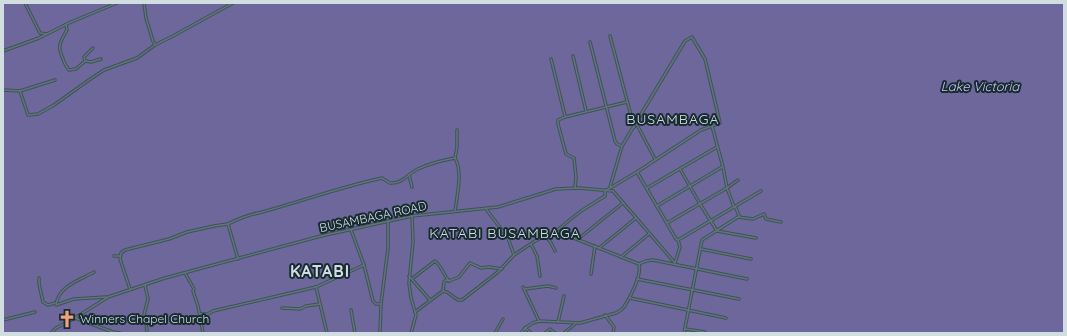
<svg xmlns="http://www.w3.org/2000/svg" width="1067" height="336" font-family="Quicksand,sans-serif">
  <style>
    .water { fill: #6d679c }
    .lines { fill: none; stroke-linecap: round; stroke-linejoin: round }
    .minor-casing { stroke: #405257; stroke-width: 3.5 }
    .minor { stroke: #5f757d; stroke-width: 1.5 }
    .labels { text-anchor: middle; stroke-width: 4; stroke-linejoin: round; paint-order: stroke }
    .street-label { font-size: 12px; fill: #d1dde1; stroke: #172b31 }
    .poi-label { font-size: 12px; fill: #d1dde1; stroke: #172b31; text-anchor: start }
    .water-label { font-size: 13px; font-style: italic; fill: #cac6f6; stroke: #172b31 }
    .quarter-label { font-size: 14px; letter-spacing: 1px; fill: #d1dde1; stroke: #172b31 }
    .district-label { font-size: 16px; font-weight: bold; letter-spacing: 1px; fill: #d1dde1; stroke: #172b31 }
  </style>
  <rect width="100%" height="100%" fill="#21353b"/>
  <rect class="water" x="3" y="3" width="1061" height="330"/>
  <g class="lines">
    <g class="minor-casing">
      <g id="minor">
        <polyline points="25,3 40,33 46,34"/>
        <polyline points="144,3 146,18 153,41 155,45"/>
        <path d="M66 25 67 30C60 42 57 46 63 59 65 64 66 67 69 70L76 69 85 61 91 62 101 59"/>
        <polyline points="610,36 634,127"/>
        <polyline points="590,42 615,141 617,144 622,146"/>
        <polyline points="3,51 39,38 71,22 117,3"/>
        <polyline points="573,56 586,111"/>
        <polyline points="551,59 565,116"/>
        <polyline points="85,61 84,57 93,48"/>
        <polyline points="3,90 20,91 28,115 38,114 54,105 89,80 104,70 137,58 155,45 173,36 233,3"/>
        <polyline points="20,91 55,80"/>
        <polyline points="636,123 655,159"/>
        <polyline points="455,158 457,147 457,130"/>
        <polyline points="680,169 700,204 717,231 756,238"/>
        <polyline points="409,175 412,187"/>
        <polyline points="610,187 622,146 685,41 692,37 705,59 720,123 701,130 637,172"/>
        <polyline points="575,188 576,177 574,158 566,154 558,124 558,120 565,117 627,102"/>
        <polyline points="647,188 717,147"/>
        <polyline points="605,191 637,172 676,239 678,240 761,191"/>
        <polyline points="657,206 722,167"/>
        <polyline points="486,209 508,238 514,255"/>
        <polyline points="738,217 753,219 764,214 766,219 781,222"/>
        <polyline points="667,223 727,188 723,167 712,126"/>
        <polyline points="351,230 364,265 373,301 376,304 381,304 380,333"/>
        <polyline points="546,236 551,243 555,251"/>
        <polyline points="578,239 623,203"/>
        <polyline points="531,244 537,256 540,276"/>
        <polyline points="599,248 636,218"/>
        <polyline points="701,249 751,259"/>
        <polyline points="114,256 120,256"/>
        <polyline points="621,257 649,234"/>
        <path d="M238 259 228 224C238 219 247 215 258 213 300 202 340 187 382 178L390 183C403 184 407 174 418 169 429 164 443 160 455 158 463 172 457 196 455 211"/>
        <polyline points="639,264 646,261 653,260 747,279"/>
        <path d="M94 272C80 280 58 286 56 305L74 299 106 297"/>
        <polyline points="185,273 194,289 193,291 198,306 203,333"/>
        <polyline points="591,274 595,246"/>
        <polyline points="409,276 430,300"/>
        <polyline points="39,278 39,284 43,302 48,305 55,303"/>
        <path d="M413 278 435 261C442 267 443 274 449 281L459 277 470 263 481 268 489 267 502 269"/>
        <polyline points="637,279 739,299"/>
        <polyline points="145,285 148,299 144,315 146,320 147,333"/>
        <polyline points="316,287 327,333"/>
        <polyline points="523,287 539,321"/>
        <polyline points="130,289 120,259 121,253 125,250 169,239 187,232 214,226 228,224"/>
        <polyline points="525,289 548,286 556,288"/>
        <polyline points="443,291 444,282 446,280 449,281"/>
        <polyline points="630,298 726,318"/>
        <polyline points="381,304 388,248 388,221"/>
        <polyline points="282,308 300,309 306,306 320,304"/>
        <polyline points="351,310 355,333"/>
        <polyline points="415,312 443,291 447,292 458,300 462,300 498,272 514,255 535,241 556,231"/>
        <polyline points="200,314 208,314 213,311 316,287 364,265"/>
        <polyline points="605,315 614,327 613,333"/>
        <polyline points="75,318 113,332 120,333"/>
        <polyline points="3,320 35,312"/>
        <polyline points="558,322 564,296"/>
        <path d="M525 328 533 323 539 321 580 323 616 313 621 310 624 307C630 298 642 275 639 264L556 231 581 211 605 196V191"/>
        <polyline points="685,329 705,332"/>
        <polyline points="51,333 56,328 75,318 108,297 165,278 321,236 412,216 498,207 556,189 579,188 613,191 675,263 680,247 678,240"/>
        <polyline points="411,333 416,315 411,298 409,283 413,242 412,216"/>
        <polyline points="495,333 503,319"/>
        <polyline points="521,333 525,328 531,333"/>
        <polyline points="545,333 550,329 555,333"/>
        <polyline points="564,333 575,324"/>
        <polyline points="684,333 702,240 738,217 739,216 736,208 734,207 727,188 738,180"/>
      </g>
    </g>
    <use href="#minor" class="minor"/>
  </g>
  <defs>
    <g id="church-bare" transform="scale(1.38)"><path d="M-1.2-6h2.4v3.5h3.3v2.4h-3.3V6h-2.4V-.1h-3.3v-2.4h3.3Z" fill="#f0a279" stroke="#172b31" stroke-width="2.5" paint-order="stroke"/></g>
  </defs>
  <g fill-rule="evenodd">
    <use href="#church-bare" x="67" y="319"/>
  </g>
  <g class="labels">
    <g class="street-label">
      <text transform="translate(373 217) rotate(-12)" y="4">BUSAMBAGA ROAD</text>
    </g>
    <g class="poi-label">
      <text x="80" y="323">Winners Chapel Church</text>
    </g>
    <g class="water-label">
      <text x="980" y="91">Lake Victoria</text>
    </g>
    <g class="quarter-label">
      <text x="673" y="124">BUSAMBAGA</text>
      <text x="505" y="238">KATABI BUSAMBAGA</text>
    </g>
    <g class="district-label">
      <text x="320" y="277">KATABI</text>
    </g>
  </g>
  <rect width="1067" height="336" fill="none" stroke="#d1dde1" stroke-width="8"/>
</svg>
